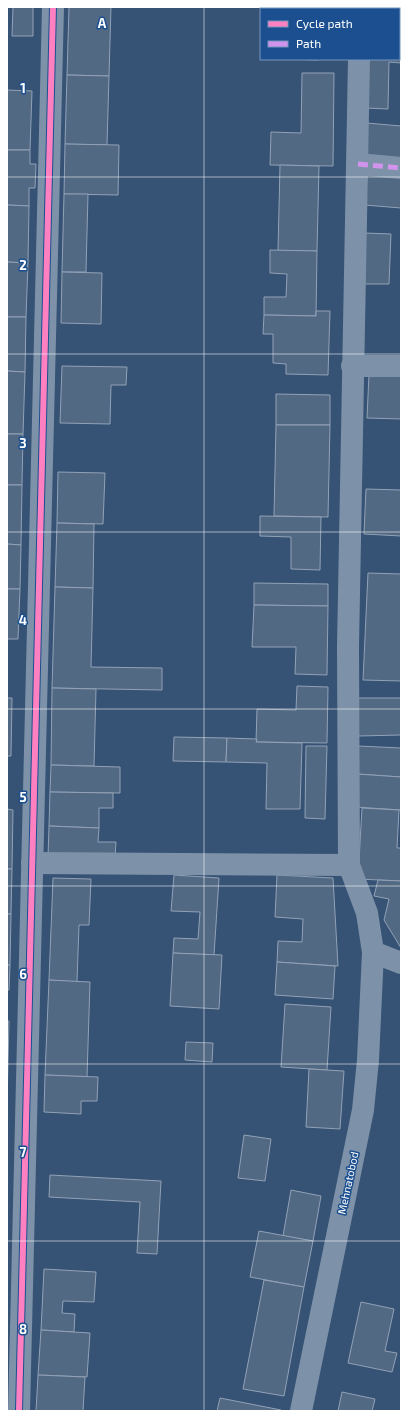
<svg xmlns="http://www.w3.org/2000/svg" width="408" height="1418" font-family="'Exo 2',sans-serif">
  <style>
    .building { fill: #526984; stroke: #92a2b6 }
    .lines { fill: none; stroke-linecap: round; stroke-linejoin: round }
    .minor { stroke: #7d92a8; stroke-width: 22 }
    .quiet { stroke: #d193ec; stroke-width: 5; stroke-dasharray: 10 5; stroke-linecap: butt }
    .cycleway-casing { stroke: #1b4f8f; stroke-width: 8 }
    .cycleway { stroke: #ff80c0; stroke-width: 6 }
    .grid { fill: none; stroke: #fff; stroke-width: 1; stroke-opacity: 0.55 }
    .labels { text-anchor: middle; stroke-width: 3; stroke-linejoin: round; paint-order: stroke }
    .street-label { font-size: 11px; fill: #fff; stroke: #1b4f8f }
    .grid-label { font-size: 13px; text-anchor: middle; font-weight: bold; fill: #fff; stroke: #1b4f8f; stroke-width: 3; stroke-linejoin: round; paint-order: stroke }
  </style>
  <rect width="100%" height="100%" fill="#365274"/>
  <g class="building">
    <polygon points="13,7 33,7 33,36 12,36"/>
    <polygon points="69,7 111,7 109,76 67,75"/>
    <rect x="283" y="7" width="47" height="2"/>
    <rect x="369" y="7" width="18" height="2"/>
    <rect x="399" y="26" width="2" height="24"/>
    <polygon points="399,50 401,50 401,63 389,62 388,109 365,108 367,59 399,59"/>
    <polygon points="286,59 318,59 318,60"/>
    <polygon points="302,73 334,73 333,166 270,165 271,132 301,133"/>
    <polygon points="67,75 109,76 107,145 65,144"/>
    <polygon points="7,90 32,91 30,150 7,150"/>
    <polygon points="367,123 401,126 401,158 365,155"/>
    <polygon points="65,144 119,145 118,195 64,194"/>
    <polygon points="7,150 30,150 30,164 36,164 35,188 29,188 29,206 7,205"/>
    <polygon points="280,165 319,166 317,251 278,251"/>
    <polygon points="368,170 401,173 401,208 364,205"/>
    <polygon points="64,194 88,194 86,272 62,272"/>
    <polygon points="7,205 29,206 28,263 7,262"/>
    <polygon points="365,233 391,234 389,284 363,284"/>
    <polygon points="270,250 317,251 316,316 264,315 264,297 286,297 287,274 270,273"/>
    <polygon points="7,262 28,263 26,317 7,317"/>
    <polygon points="62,272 102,273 101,324 61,323"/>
    <polygon points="316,311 330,311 328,375 286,374 286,364 273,363 273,334 263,334 264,315 316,316"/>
    <polygon points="7,317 26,317 25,372 7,371"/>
    <polygon points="62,366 127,367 126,385 111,385 110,424 60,423"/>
    <polygon points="7,371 25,372 23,434 7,434"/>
    <polygon points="369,374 401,376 401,419 367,418"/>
    <polygon points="276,394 330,395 330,425 276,425"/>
    <polygon points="276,425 330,425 328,517 274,516"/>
    <polygon points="7,434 23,434 22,485 7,485"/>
    <polygon points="58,472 105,473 103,524 57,523"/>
    <polygon points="7,485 22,485 21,545 7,544"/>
    <polygon points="366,489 401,490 401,536 364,534"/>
    <polygon points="260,516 321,517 320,570 291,569 291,537 260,536"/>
    <polygon points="57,523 94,524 93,588 55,587"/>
    <polygon points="7,544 21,545 20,589 7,589"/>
    <polygon points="368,573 401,574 401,681 363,680"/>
    <polygon points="254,583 328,584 328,606 254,605"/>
    <polygon points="55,587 93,588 91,667 162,668 162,690 52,688"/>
    <polygon points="7,589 20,589 18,639 7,639"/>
    <polygon points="254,605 328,606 327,675 295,674 296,647 252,647"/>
    <polygon points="297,686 328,687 327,743 256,742 257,709 296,710"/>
    <polygon points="52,688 96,689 94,766 51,765"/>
    <polygon points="7,698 12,698 11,756 7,756"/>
    <polygon points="357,698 401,698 401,735 358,736"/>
    <polygon points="174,737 227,738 226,762 173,761"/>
    <polygon points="227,738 257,739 256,742 302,743 300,809 266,809 267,763 226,762"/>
    <polygon points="306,746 327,746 325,819 305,818"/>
    <polygon points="358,746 401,748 401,777 357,774"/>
    <polygon points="51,765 120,767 120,793 50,792"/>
    <polygon points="357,774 401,777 401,810 355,807"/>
    <polygon points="50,792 113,793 113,808 99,808 99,828 49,826"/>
    <polygon points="362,808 399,810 397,848 401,848 401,881 358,879"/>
    <polygon points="7,809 13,810 12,869 7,869"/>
    <polygon points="49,826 99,828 98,842 116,842 115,858 48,857"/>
    <polygon points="7,869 12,869 11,914 7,914"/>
    <polygon points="174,875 219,878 214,955 173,953 174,938 198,939 200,912 171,911"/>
    <polygon points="277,875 333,878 338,966 277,962 278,941 302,942 303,919 275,917"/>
    <polygon points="53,878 91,879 89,925 79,925 77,982 49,980"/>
    <polygon points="378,880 401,881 401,948 384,920 389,899 374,896"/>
    <polygon points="7,914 11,914 10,965 7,965"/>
    <polygon points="173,953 222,955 219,1009 170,1006"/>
    <polygon points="277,962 335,966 333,999 275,995"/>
    <polygon points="7,965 10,965 9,990 7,990"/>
    <polygon points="49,980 90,982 87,1077 45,1075"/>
    <polygon points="285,1004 331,1007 327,1070 281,1067"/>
    <polygon points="7,1021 9,1021 7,1104"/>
    <polygon points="186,1042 213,1043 212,1062 185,1060"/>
    <polygon points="309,1069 344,1071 340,1129 306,1127"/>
    <polygon points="45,1075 98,1077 97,1101 81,1101 81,1114 44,1112"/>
    <polygon points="244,1135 271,1139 265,1181 238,1178"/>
    <polygon points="50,1175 161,1181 157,1254 137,1253 140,1202 49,1197"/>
    <polygon points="291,1190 321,1196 313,1241 283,1236"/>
    <polygon points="259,1231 313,1241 304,1287 250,1277"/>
    <polygon points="44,1269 96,1272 94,1302 63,1301 62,1313 75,1314 74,1332 41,1330"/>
    <polygon points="264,1280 304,1287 284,1396 243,1389"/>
    <polygon points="361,1302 394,1309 385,1351 397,1353 392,1372 348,1363"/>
    <polygon points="41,1330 90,1333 87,1377 38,1375"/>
    <polygon points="38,1375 85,1377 83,1411 36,1411"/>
    <polygon points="342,1392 375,1399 372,1411 338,1411"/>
    <polygon points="220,1398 281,1410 281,1411 217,1411"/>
  </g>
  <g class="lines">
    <g class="minor">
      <polyline points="359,9 359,7"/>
      <polyline points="358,164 401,168"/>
      <polyline points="352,366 401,366"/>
      <polyline points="32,863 349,865"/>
      <polyline points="373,952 401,963"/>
      <polyline points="19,1411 53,7"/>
      <polyline points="301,1411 363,1110 368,1060 373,952 367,913 349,865 348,647 359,59"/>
    </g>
    <polyline class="quiet" points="358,164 401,168"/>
    <g class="cycleway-casing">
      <polyline id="cycleway" points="19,1411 53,7"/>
    </g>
    <use href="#cycleway" class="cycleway"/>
  </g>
  <path class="grid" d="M204 7V1411M7 177H401M7 354H401M7 532H401M7 709H401M7 886H401M7 1064H401M7 1241H401"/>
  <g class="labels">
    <g class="street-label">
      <text transform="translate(348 1183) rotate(-78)" y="4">Mehnatobod</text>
    </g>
  </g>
  <g class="grid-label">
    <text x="102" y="28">A</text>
    <text x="23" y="93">1</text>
    <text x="23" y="270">2</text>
    <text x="23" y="448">3</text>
    <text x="23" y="625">4</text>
    <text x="23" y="802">5</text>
    <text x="23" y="979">6</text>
    <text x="23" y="1157">7</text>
    <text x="23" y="1334">8</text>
  </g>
  <rect width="408" height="1418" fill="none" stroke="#ffffff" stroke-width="16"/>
  <rect x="260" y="8" width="140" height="52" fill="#1b4f8f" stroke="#7695bc"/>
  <rect x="268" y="21" width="20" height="6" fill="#ff80c0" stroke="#7695bc"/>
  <text x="296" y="28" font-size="12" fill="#ffffff">Cycle path</text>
  <rect x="268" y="41" width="20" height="6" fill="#d193ec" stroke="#7695bc"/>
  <text x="296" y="48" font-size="12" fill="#ffffff">Path</text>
</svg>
